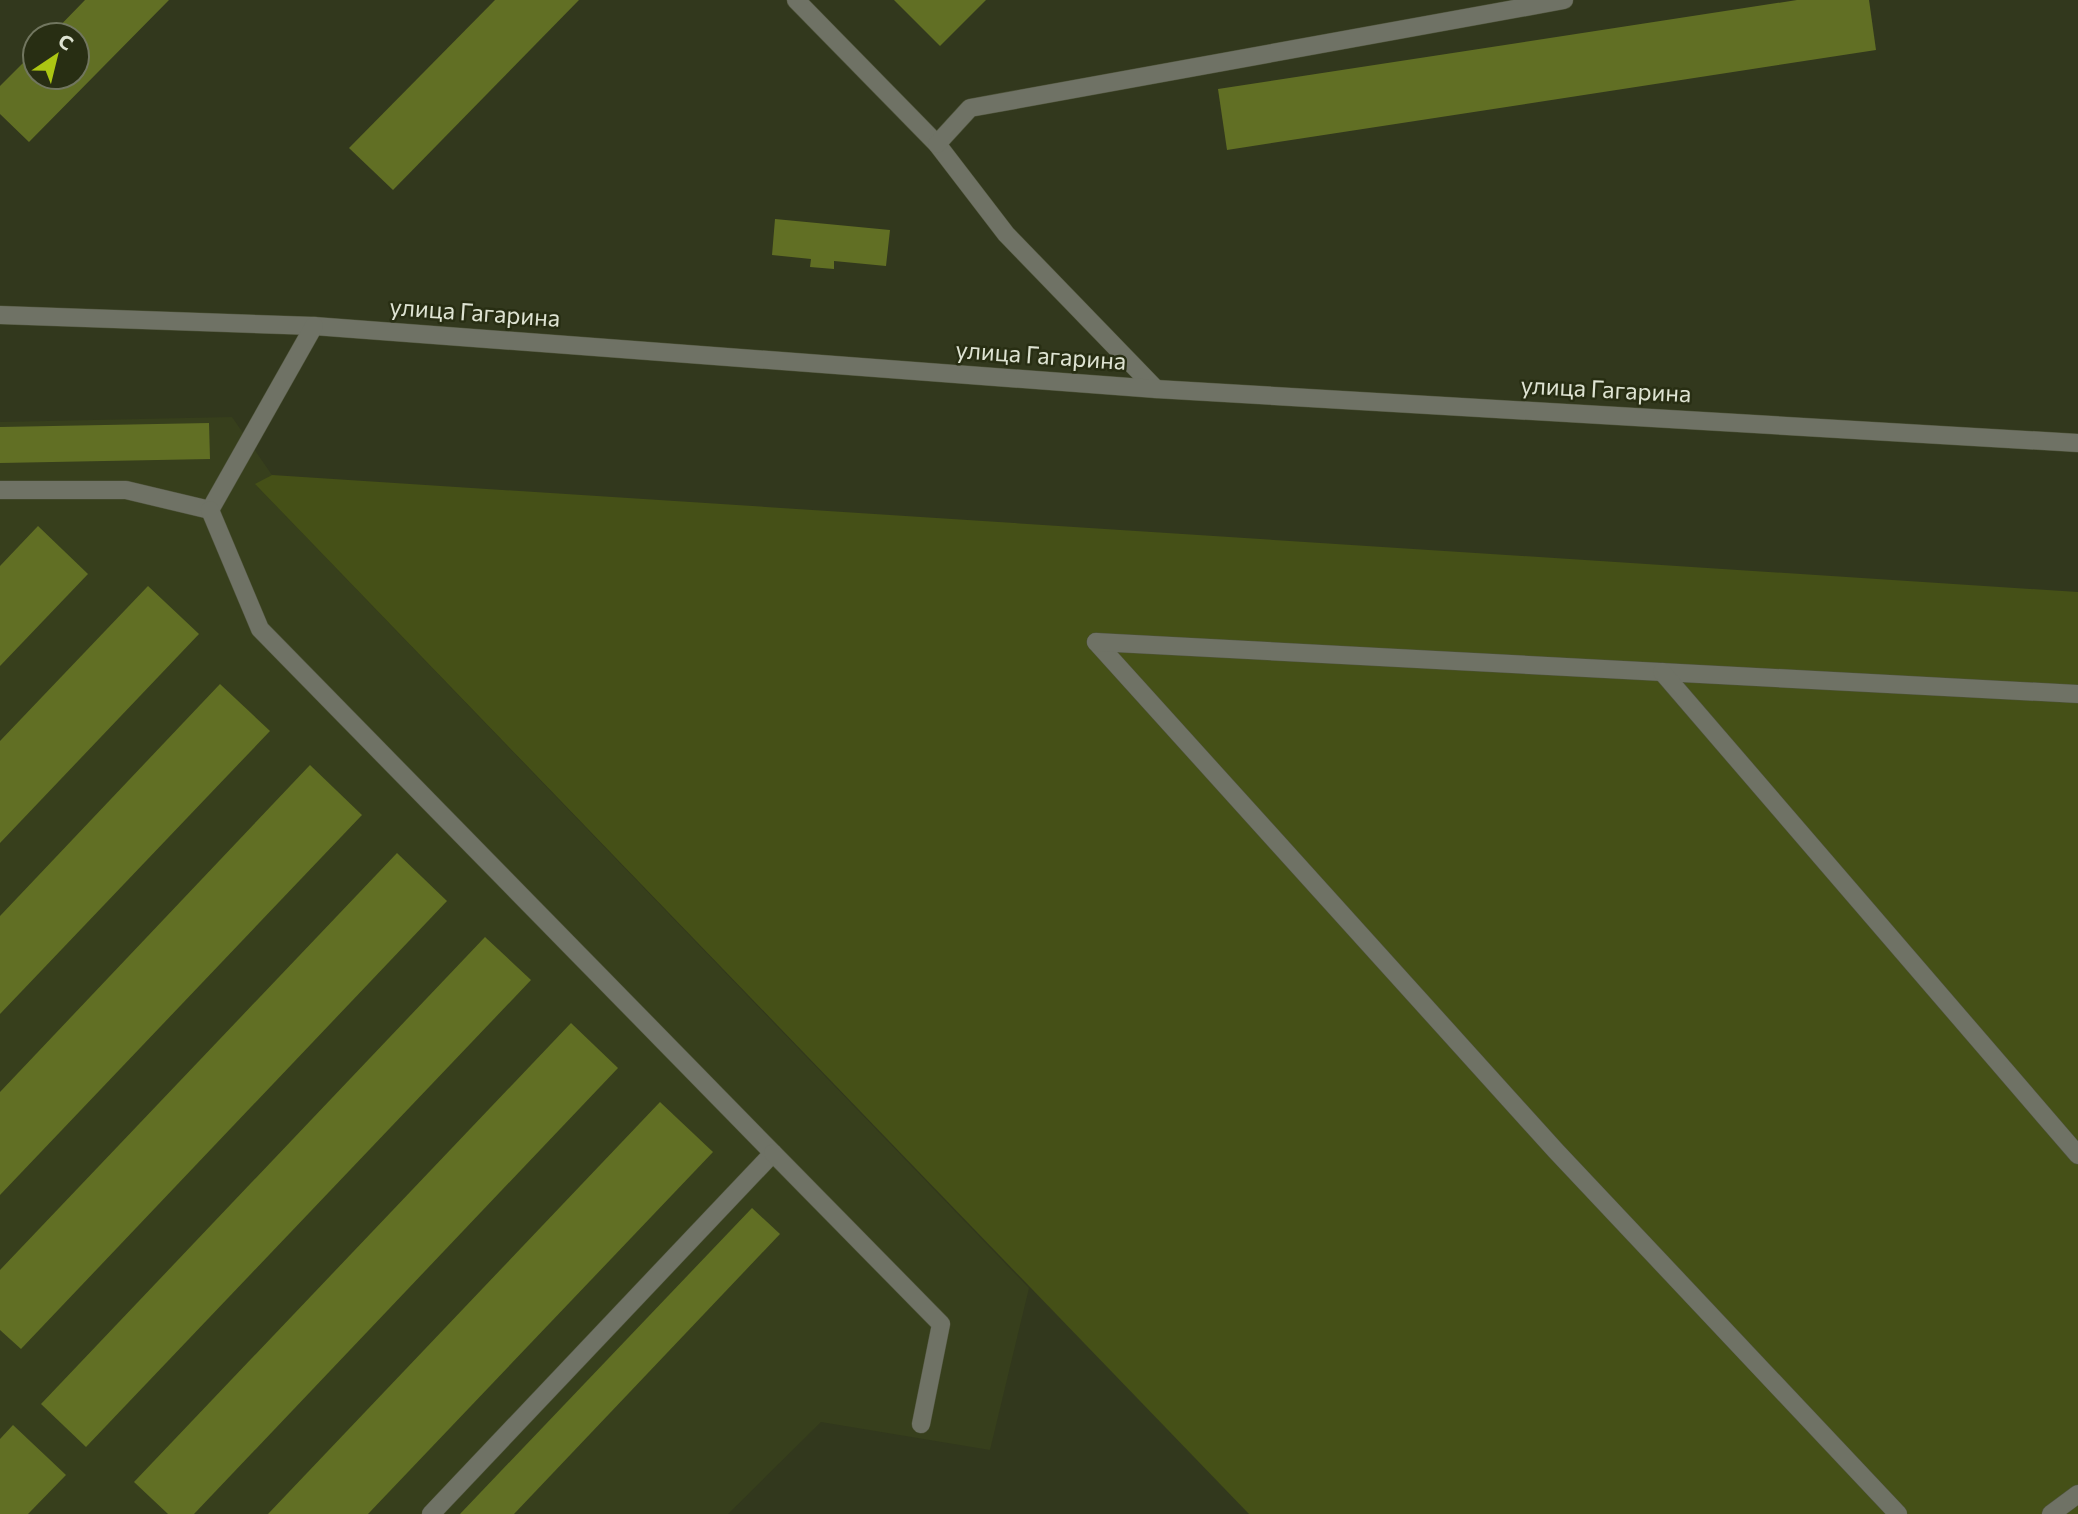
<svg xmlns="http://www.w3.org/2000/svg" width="2078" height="1514" font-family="Commissioner,sans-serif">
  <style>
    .built { fill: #373f1c }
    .green { fill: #455017 }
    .building { fill: #616f24 }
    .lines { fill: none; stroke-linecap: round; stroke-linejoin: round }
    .minor-casing { stroke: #4e533a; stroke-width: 19 }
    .minor { stroke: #6f7265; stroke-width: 18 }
    .labels { text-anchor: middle; stroke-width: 5; stroke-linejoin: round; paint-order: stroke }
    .street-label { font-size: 24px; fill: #dee3d2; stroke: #282e13 }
  </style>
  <rect width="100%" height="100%" fill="#32381d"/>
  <polygon class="built" points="232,417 272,475 256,485 1029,1288 990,1450 821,1422 728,1514 0,1514 0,422"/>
  <polygon class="green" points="272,475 2078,592 2078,1514 1249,1514 255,484"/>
  <g class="building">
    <polygon points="85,0 169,0 29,142 0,114 0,86 35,51 35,77 77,77 77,35 51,35"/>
    <polygon points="495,0 579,0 393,190 349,148"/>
    <polygon points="894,0 986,0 940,46"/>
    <polygon points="1797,0 1869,0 1876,50 1227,150 1218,89"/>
    <polygon points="775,219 890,230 886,266 834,261 834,269 810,267 811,259 772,255"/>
    <polygon points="209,423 210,459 0,463 0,427"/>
    <polygon points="38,526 88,574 0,666 0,566"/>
    <polygon points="148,586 199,634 0,843 0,741"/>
    <polygon points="220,684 270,731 0,1014 0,916"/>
    <polygon points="310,765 362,815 0,1195 0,1092"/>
    <polygon points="397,853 447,901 21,1349 0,1330 0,1270"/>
    <polygon points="485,937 531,980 86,1447 41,1404"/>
    <polygon points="571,1023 618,1068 194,1514 168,1514 134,1482"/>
    <polygon points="660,1102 713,1152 368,1514 268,1514"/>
    <polygon points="752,1208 780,1234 514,1514 460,1514"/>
    <polygon points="13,1425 66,1475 28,1514 0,1514 0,1439"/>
  </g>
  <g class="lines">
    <g class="minor-casing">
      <g id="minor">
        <polyline points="796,0 937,144 1006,234 1156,389"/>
        <polyline points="937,144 970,108 1564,0"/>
        <polyline points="0,315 314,326 1156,389 2078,443"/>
        <polyline points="0,490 126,490 210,510 314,326"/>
        <polyline points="210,510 260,629 773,1153 431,1514"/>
        <polyline points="1096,642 1556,1151 1898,1514"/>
        <polyline points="1096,642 2078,694"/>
        <polyline points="1662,672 2078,1155"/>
        <polyline points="773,1153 941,1324 921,1424"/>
        <polyline points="2051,1514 2078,1494"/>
      </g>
    </g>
    <use href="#minor" class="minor"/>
  </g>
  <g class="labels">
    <g class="street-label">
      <text transform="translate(475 313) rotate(4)" y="8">улица Гагарина</text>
      <text transform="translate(1041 356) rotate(4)" y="8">улица Гагарина</text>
      <text transform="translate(1606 390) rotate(3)" y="8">улица Гагарина</text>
    </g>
  </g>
  <g transform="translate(56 56) rotate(35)"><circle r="33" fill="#282e13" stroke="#71765f" stroke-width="2"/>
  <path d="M0-5L12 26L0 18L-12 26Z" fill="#acc613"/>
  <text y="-10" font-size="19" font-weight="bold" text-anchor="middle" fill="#dee3d2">С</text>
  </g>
</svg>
